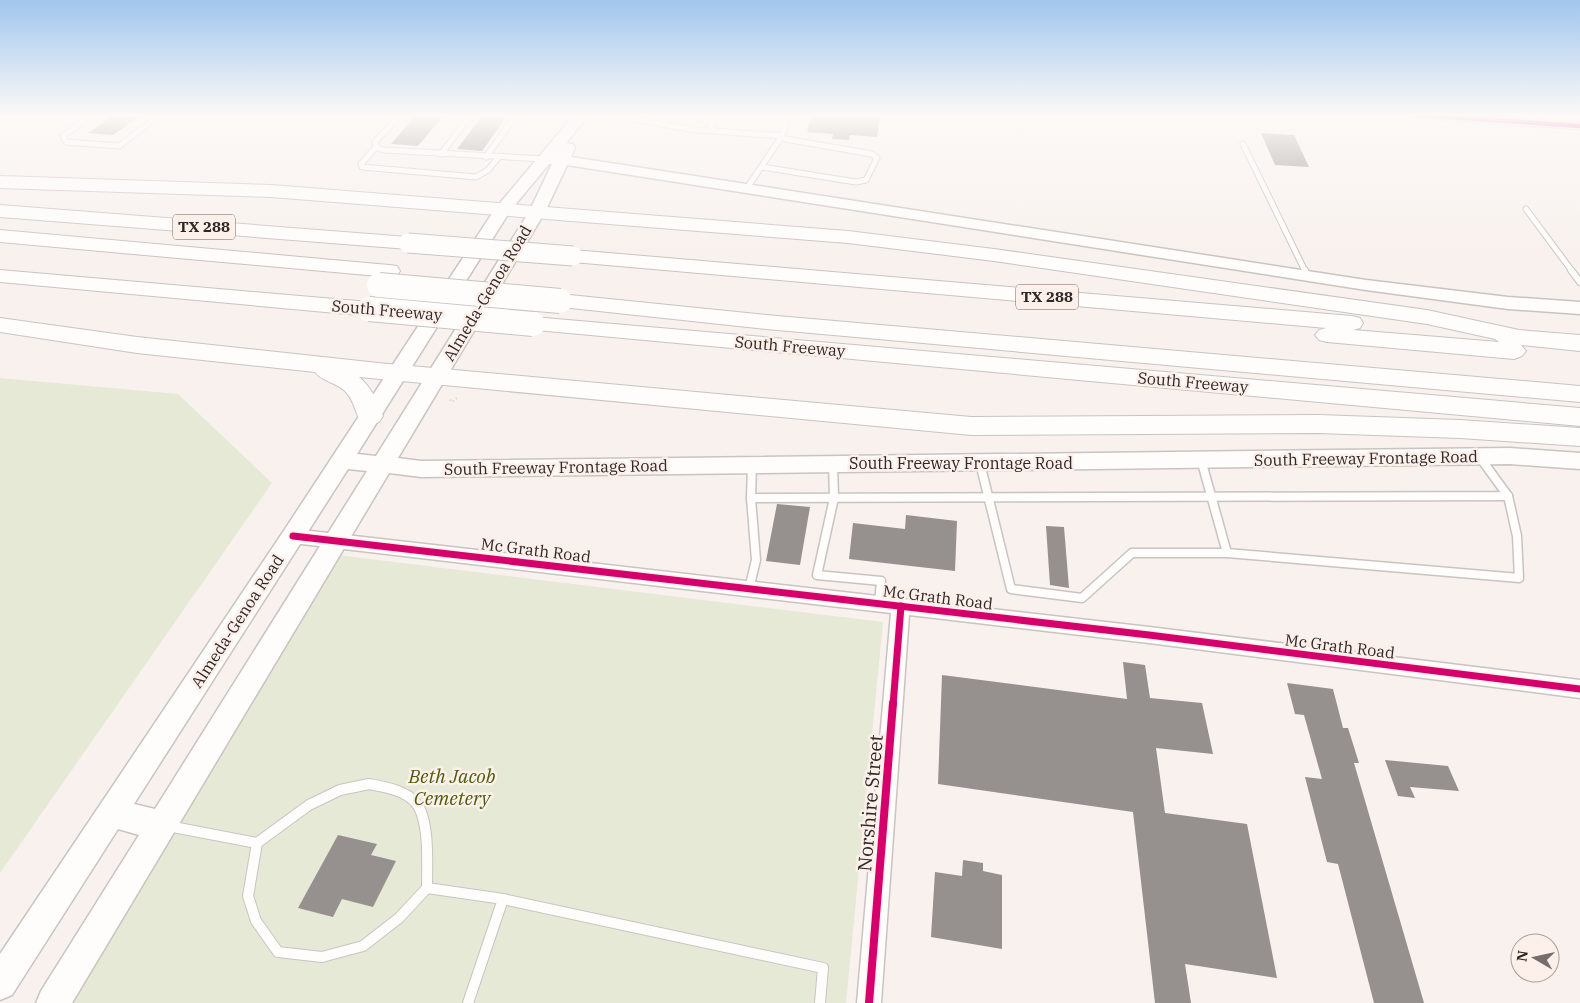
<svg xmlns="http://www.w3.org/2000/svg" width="1580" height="1003" font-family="'IBM Plex Serif',serif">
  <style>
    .green { fill: #e6e9d5 }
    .building { fill: #96908e }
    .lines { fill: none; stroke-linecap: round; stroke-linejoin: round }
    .service-far3-casing { stroke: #c9c4c1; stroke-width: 7 }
    .service-far2-casing { stroke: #c9c4c1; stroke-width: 8 }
    .service-far1-casing { stroke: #c9c4c1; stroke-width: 11 }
    .service-casing { stroke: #c9c4c1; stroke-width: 12 }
    .minor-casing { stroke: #c9c4c1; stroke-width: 3 }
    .secondary-casing { stroke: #c9c4c1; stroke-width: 3 }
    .motorway-casing { stroke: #c9c4c1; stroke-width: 2 }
    .path { stroke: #d6d4d4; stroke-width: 2.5; stroke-dasharray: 1 3; stroke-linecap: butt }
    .service-far3 { stroke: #fefdfc; stroke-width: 5 }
    .service-far2 { stroke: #fefdfc; stroke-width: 6 }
    .service-far1 { stroke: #fefdfc; stroke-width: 8 }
    .service { stroke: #fefdfc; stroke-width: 10 }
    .minor { fill: #fefdfc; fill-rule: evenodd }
    .secondary { fill: #fefdfc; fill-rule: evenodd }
    .motorway { fill: #fefdfc; fill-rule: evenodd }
    .motorway-bridge-far1-casing { stroke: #c9c4c1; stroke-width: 21; stroke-linecap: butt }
    .motorway-bridge-casing { stroke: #c9c4c1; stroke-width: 26; stroke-linecap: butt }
    .motorway-bridge-far1 { stroke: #fefdfc; stroke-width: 19 }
    .motorway-bridge { stroke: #fefdfc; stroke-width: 24 }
    .cycleway-far2-casing { stroke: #fdefe9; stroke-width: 6 }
    .cycleway-far1-casing { stroke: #fdefe9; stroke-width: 10 }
    .cycleway-casing { stroke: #fdefe9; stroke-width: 11 }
    .cycleway-far2 { stroke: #d6006c; stroke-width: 4.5 }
    .cycleway-far1 { stroke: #d6006c; stroke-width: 7 }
    .cycleway { stroke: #d6006c; stroke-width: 8 }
    .labels { text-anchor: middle; stroke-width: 5; stroke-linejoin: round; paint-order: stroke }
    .shield { fill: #fdefe9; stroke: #6b6460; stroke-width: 1 }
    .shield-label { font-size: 15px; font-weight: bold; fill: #2d2826 }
    .street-label { font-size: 16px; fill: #2d2826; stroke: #fdefe9 }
    .near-park-label { font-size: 19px; font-style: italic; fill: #495d09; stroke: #fdefe9 }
    .near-street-label { font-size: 19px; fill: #2d2826; stroke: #fdefe9 }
  </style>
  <rect width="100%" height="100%" fill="#f8f1ee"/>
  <g class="green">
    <polygon points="0,378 178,394 272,483 0,873"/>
    <polygon points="337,555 883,622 846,1003 70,1003"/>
  </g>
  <g class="building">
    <polygon points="114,115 141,115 113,135 88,133"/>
    <polygon points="416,115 444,115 418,146 391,144"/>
    <polygon points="483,115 508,115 482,151 457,149"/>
    <polygon points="811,115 881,115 877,137 850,135 849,140 832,139 833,134 807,132"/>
    <polygon points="1261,133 1294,135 1309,167 1275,165"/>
    <polygon points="777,504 810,507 800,565 766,561"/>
    <polygon points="906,515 957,521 955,571 849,559 853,523 905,529"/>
    <polygon points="1046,526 1064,527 1069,588 1050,585"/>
    <polygon points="1123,662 1145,665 1150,698 1202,703 1213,754 1156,748 1165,813 1247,824 1277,978 1185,964 1191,1003 1155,1003 1133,812 938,784 942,675 1127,699"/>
    <polygon points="1287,683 1333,689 1343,728 1348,728 1359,763 1354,763 1424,1003 1374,1003 1338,864 1327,862 1305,777 1322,779 1304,715 1295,714"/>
    <polygon points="1385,760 1448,766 1459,791 1410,787 1415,798 1398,796"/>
    <polygon points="338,835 377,844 371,855 396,861 373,907 342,899 333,917 298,908"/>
    <polygon points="963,860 983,863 983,871 1002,875 1002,949 931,937 935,872 962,876"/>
  </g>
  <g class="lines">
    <g class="service-far3-casing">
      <g id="service-far3">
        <polyline points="92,115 63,136 66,142 119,146 160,115"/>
        <polyline points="401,115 375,142 376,147 384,150 545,159"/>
        <polyline points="610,115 695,130 715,131"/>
        <polyline points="716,115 711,127 715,131 782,136 785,139 872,154 877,158 866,180 856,182 762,167"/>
        <polyline points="1577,115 1580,119"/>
        <polyline points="1243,144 1305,271"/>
        <polyline points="376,147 361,164 362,167 476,177 488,170 498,158"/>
        <polyline points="441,154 471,115"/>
        <polyline points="486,157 516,115"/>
        <polyline points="747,188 782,136 788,115"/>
        <polyline points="1526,209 1572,271"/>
      </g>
    </g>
    <g class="service-far2-casing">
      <g id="service-far2">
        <polyline points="1305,270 1307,275"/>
        <polyline points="1571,270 1580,282"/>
        <polyline points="1480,457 1485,464"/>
        <polyline points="1201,460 1202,464"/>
      </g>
    </g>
    <g class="service-far1-casing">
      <g id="service-far1">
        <polyline points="980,463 1011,589 1082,598 1132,553 1227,553 1202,463"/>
        <polyline points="833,464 834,498 817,575 881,581 879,604"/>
        <polyline points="752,465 751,498 1508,496 1484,463"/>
        <polyline points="1227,553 1519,578 1517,536 1508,496"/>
        <polyline points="749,589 756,560 751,498"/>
      </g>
    </g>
    <g class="service-casing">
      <g id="service">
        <path d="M369 784C385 787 405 790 416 803 430 820 427 866 427 888L399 918 363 946 322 957 278 952 256 921 248 896 257 843 309 805 340 790Z"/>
        <polyline points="168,826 257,843"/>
        <polyline points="427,888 503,899 823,968 820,1003"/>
        <polyline points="468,1003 503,899"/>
      </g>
    </g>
    <g class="minor-casing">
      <g id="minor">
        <polygon points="1412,115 1467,115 1580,123 1580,129 1417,118"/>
        <polygon points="293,529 1149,627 1580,680 1580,698 1149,643 909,615 881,1003 857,1003 891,613 293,543 287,541 285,536 287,531"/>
      </g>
    </g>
    <g class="secondary-casing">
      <path id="secondary" d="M574 115H589L566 143 573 144 575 147 571 157 1366 280 1508 297 1580 302V314L1508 309 1366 290 567 165 545 212 398 458 421 461 1510 448 1580 453V469L1510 464 421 477 389 473 72 1003H36L41 991 139 835 118 829 12 995 0 1000V954L285 529 495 209ZM549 164H552L529 212 376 456 357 454 510 211ZM348 469 367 471 155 809 134 804Z"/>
    </g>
    <g class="motorway-casing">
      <g id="motorway">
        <polygon points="0,176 271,185 848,231 994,249 1427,310 1519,330 1580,335 1580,351 1521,345 1526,351 1522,356 1514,359 1327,342 1319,340 1315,335 1319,330 1326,328 573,262 566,260 563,256 566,252 573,250 1352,316 1360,318 1363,323 1360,328 1353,330 1499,342 1495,339 1427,324 994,261 848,243 271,197 0,188"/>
        <polygon points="0,205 408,237 415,239 418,243 415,247 408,249 0,217"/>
        <polygon points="0,230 389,265 397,266 400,271 397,276 389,277 0,242"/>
        <polygon points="0,270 369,302 377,304 380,309 377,314 369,316 0,282"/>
        <polygon points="560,294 766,315 1580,386 1580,402 766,329 552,306 549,301 552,296"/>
        <polygon points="533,317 1580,408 1580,426 525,329 522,324 525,319"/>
        <path d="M0 318 137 337 378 363 971 417 1318 415 1460 420 1580 428V446L1460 438 1318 433 971 435 359 377C371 387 378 401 383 416L379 422 370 425 361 422C355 412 354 400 345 391 337 383 321 381 315 372L137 353 0 332Z"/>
      </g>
    </g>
    <polyline class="path" points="450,400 452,402 457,398"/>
    <use href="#service-far3" class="service-far3"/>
    <use href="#service-far2" class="service-far2"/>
    <use href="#service-far1" class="service-far1"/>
    <use href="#service" class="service"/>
    <use href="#minor" class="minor"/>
    <use href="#secondary" class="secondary"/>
    <use href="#motorway" class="motorway"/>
    <g class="motorway-bridge-far1-casing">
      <polyline id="motorway-bridge-far1" points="408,243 573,256"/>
    </g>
    <g class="motorway-bridge-casing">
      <g id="motorway-bridge">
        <polyline points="379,285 560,301"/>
        <polyline points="369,309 533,324"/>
      </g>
    </g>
    <use href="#motorway-bridge-far1" class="motorway-bridge-far1"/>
    <use href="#motorway-bridge" class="motorway-bridge"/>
    <g class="cycleway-far2-casing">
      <polyline id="cycleway-far2" points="1417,115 1580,126"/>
    </g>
    <g class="cycleway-far1-casing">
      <g id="cycleway-far1">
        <polyline points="293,536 1149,635 1580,689"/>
        <polyline points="893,705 901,606"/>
      </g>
    </g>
    <g class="cycleway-casing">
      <polyline id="cycleway" points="869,1003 893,703"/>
    </g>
    <use href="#cycleway-far2" class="cycleway-far2"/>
    <use href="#cycleway-far1" class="cycleway-far1"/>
    <use href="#cycleway" class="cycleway"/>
  </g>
  <linearGradient id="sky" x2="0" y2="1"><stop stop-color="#a1c6ed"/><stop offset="0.45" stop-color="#fcf9f7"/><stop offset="1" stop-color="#fcf9f7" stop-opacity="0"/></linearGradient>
  <rect width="1580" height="256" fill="url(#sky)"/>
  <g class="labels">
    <g class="shield">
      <rect x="173" y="214.5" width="62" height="25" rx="4"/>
      <rect x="1016" y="284.5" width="62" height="25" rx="4"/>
    </g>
    <g class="shield-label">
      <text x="204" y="232">TX 288</text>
      <text x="1047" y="302">TX 288</text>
    </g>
    <g class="street-label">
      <text transform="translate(487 293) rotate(-59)" y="6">Almeda-Genoa Road</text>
      <text transform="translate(387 310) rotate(5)" y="6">South Freeway</text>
      <text transform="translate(790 346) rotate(5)" y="6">South Freeway</text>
      <text transform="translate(1193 382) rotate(5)" y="6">South Freeway</text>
      <text transform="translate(1366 458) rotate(-1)" y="6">South Freeway Frontage Road</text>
      <text x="961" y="469">South Freeway Frontage Road</text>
      <text transform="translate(556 467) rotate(-1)" y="6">South Freeway Frontage Road</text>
      <text transform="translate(536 550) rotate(7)" y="6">Mc Grath Road</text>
      <text transform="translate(938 597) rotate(7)" y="6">Mc Grath Road</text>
      <text transform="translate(237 621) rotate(-57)" y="6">Almeda-Genoa Road</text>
      <text transform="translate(1340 646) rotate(7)" y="6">Mc Grath Road</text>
    </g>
    <g class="near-park-label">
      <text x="452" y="783">Beth Jacob<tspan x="452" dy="22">Cemetery</tspan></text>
    </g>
    <g class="near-street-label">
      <text transform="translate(870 803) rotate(-85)" y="7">Norshire Street</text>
    </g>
  </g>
  <g transform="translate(1535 958) rotate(279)"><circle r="24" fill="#fdefe9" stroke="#aa9f9b"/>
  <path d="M0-4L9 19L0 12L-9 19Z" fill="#746e6c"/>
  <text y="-8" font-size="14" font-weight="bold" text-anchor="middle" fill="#2d2826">N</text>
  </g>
</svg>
